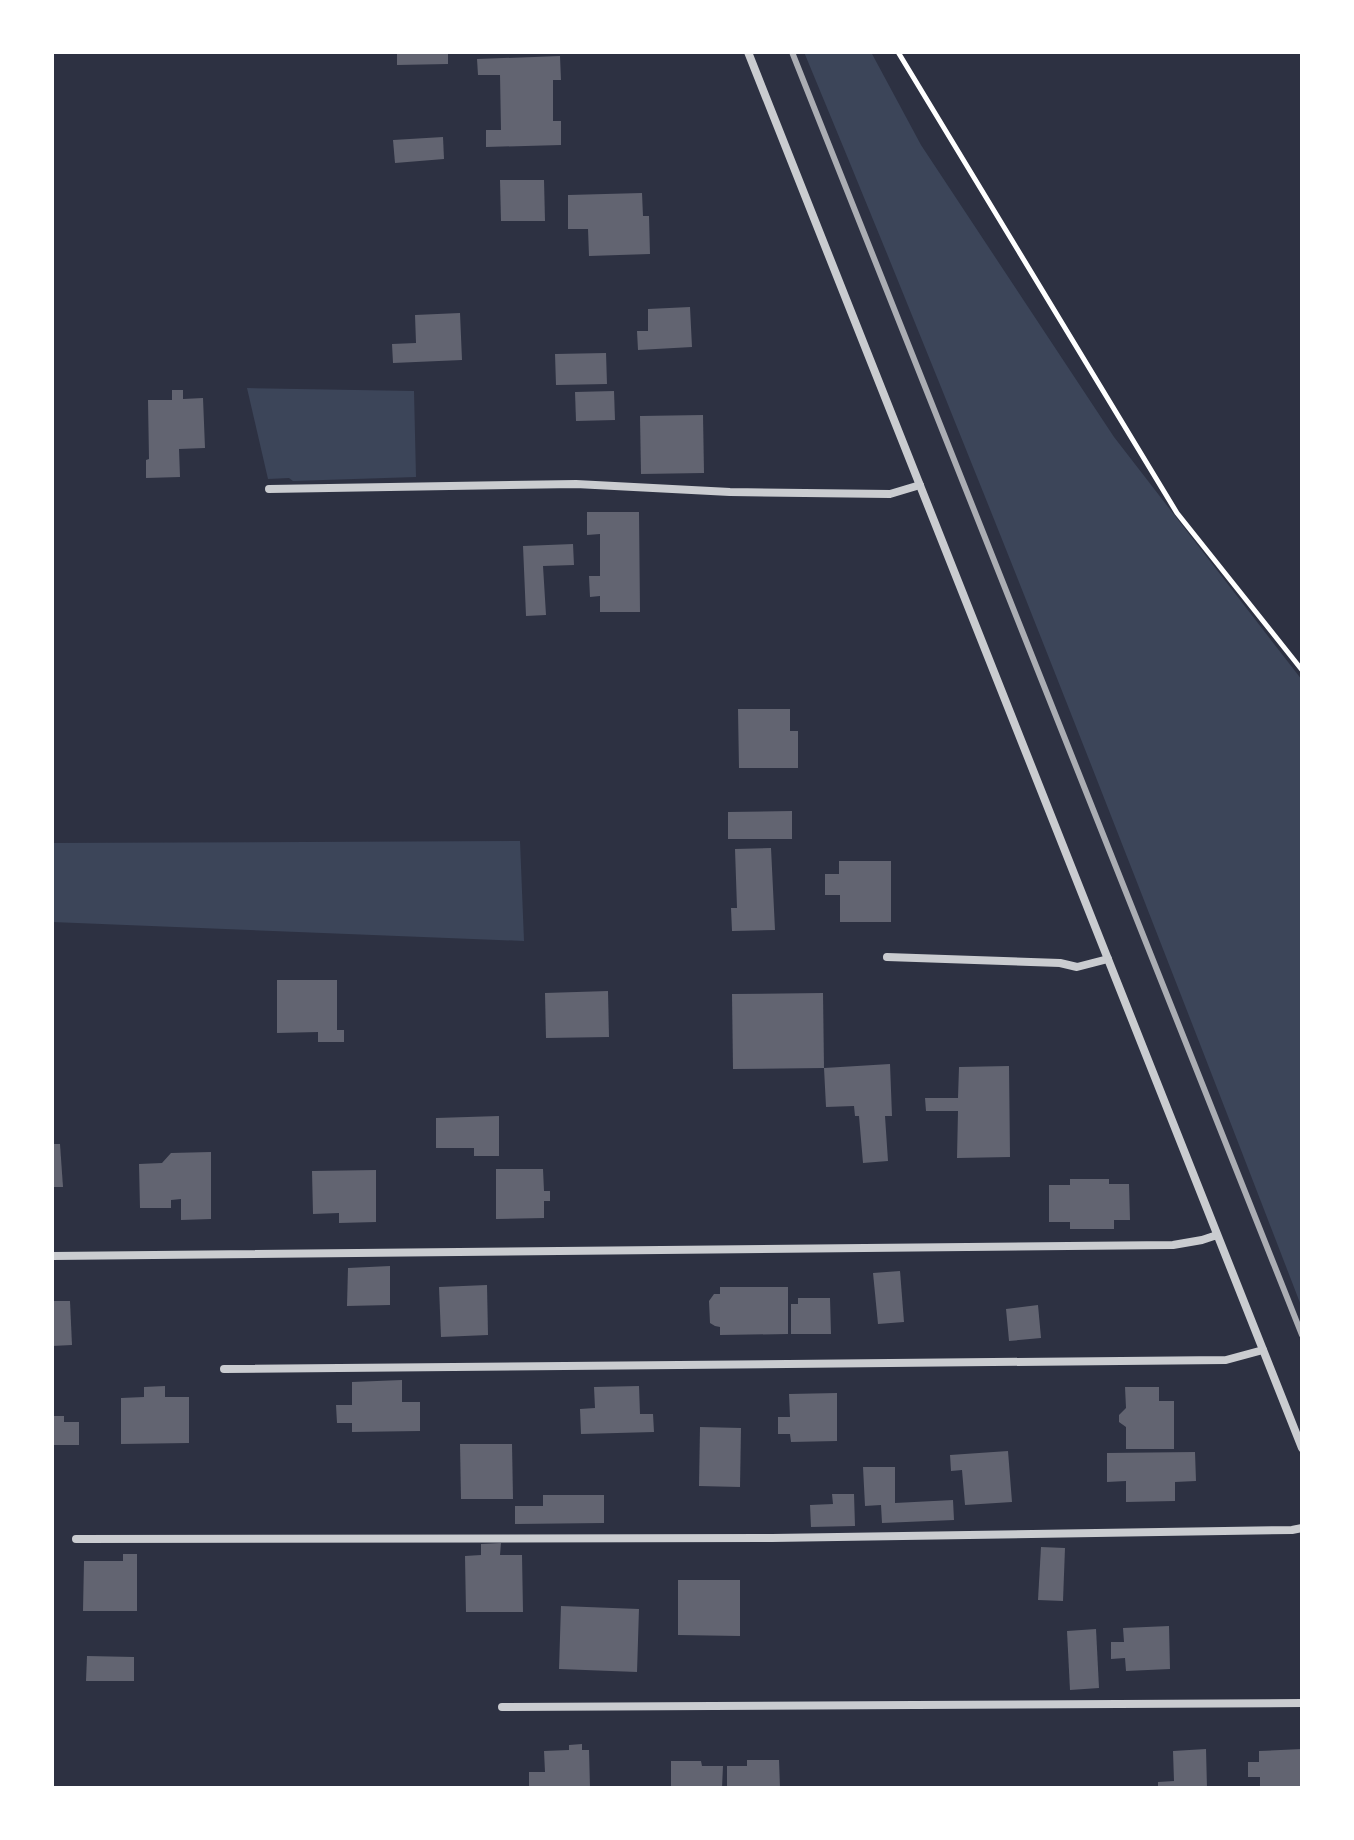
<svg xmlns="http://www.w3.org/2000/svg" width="1354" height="1840" font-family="'Nunito Sans',sans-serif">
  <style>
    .green { fill: #3c4559 }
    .building { fill: #626471 }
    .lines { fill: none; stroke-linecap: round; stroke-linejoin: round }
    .path { stroke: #fff; stroke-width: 5 }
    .minor { stroke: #caccd0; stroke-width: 8 }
    .rail { stroke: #abadb3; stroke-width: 6 }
  </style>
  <rect width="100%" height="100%" fill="#2d3142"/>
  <g class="green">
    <path d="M804 52H871L921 145 1114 437 1302 680V1308C1140 888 977 468 804 52Z"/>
    <polygon points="247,388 414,391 416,477 293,481 289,478 268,479"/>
    <polygon points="520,841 524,941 52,922 52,843"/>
  </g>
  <g class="building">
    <polygon points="397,52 448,52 448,64 397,65"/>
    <polygon points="560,56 561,80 553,80 553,121 561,121 561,145 486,147 486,130 501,130 500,75 478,75 477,59"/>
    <polygon points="443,137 444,159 395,163 393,140"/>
    <polygon points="500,180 544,180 545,221 501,221"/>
    <polygon points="642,193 643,216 649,216 650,254 589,256 588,229 568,229 568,195"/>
    <polygon points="690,307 692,347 638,350 637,331 648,331 648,309"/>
    <polygon points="460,313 462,360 393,363 392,344 416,343 415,315"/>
    <polygon points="606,353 607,384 556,385 555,354"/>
    <polygon points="172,390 183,390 183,399 203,398 205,448 179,449 180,477 146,478 146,460 149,459 148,400 172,400"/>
    <polygon points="614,391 615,420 576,421 575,392"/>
    <polygon points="703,415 704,473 641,474 640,416"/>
    <polygon points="587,512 639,512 640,612 600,612 600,596 590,597 589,576 600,576 600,534 587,535"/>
    <polygon points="573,544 574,565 543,566 546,615 526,616 523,546"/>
    <polygon points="738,709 790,709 790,731 798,731 798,768 739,768"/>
    <polygon points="792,811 792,839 728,839 728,812"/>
    <polygon points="771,848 775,930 732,931 731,908 737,908 735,849"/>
    <polygon points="839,861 891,861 891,922 840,922 840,895 825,895 825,874 839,874"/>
    <polygon points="277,980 337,980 337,1030 344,1030 344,1042 318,1042 318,1032 277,1033"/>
    <polygon points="608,991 609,1037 546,1038 545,993"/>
    <polygon points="823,993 824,1068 733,1069 732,994"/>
    <polygon points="890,1064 892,1116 885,1116 888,1161 863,1163 859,1116 855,1116 854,1106 826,1107 824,1068"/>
    <polygon points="1009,1066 1010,1157 957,1158 958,1111 926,1111 925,1098 958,1098 959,1067"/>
    <polygon points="499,1116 499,1156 474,1156 474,1148 436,1148 436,1118"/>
    <polygon points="52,1144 60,1144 63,1187 52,1187"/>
    <polygon points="211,1152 211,1219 181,1220 181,1199 171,1200 171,1208 140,1208 139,1164 162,1163 171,1153"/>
    <polygon points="496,1169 543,1169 544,1191 550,1191 550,1201 544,1201 544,1218 496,1219"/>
    <polygon points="376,1170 376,1222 339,1223 339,1213 313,1214 312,1171"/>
    <polygon points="1070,1179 1109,1179 1109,1184 1129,1184 1130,1220 1114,1220 1114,1229 1070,1229 1070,1222 1049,1222 1049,1185 1070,1185"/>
    <polygon points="390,1266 390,1305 347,1306 348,1268"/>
    <polygon points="900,1271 904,1322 878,1324 873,1273"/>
    <polygon points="487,1285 488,1335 441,1337 439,1287"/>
    <polygon points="720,1287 788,1287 788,1334 720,1335 720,1327 715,1326 710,1323 709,1301 714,1294 720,1294"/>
    <polygon points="798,1298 830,1298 831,1334 791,1334 791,1304 798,1304"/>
    <polygon points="52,1301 70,1301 72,1345 52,1346"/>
    <polygon points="1038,1305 1041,1338 1009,1341 1006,1309"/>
    <polygon points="402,1380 402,1402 420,1402 420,1431 352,1432 352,1423 337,1423 336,1405 352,1405 352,1382"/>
    <polygon points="165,1386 165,1397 189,1397 189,1443 121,1444 121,1398 144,1397 144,1387"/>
    <polygon points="639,1386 640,1414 653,1414 654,1432 581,1434 580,1409 595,1408 594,1387"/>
    <polygon points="1125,1387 1159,1387 1159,1401 1174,1401 1174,1449 1126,1449 1126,1427 1119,1422 1119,1415 1126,1408"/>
    <polygon points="837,1393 837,1441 791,1442 790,1434 778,1434 778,1417 790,1417 789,1394"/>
    <polygon points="52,1416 64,1416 64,1422 79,1422 79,1445 52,1445"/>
    <polygon points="700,1427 741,1428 740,1487 699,1486"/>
    <polygon points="460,1444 512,1444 513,1499 461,1499"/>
    <polygon points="1008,1451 1012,1502 965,1505 962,1470 951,1471 950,1455"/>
    <polygon points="1195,1452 1196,1481 1175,1482 1175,1501 1126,1502 1126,1481 1107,1482 1107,1453"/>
    <polygon points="863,1467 895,1467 895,1503 953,1500 954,1520 882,1523 881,1505 865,1506"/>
    <polygon points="832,1494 854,1494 855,1526 811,1527 810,1505 833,1504"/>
    <polygon points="543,1495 604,1495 604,1523 515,1524 515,1506 543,1506"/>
    <polygon points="501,1543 500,1555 522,1555 523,1612 466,1612 465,1556 481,1555 481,1544"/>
    <polygon points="1041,1547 1065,1548 1063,1601 1038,1600"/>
    <polygon points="123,1554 137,1554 137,1611 83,1611 84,1561 123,1561"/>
    <polygon points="678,1580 740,1580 740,1636 678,1635"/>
    <polygon points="561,1606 639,1609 637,1672 559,1669"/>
    <polygon points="1169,1626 1170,1669 1126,1671 1125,1658 1111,1659 1111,1642 1124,1642 1123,1628"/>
    <polygon points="1096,1629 1099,1688 1070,1690 1067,1631"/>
    <polygon points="87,1656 134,1657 134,1681 86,1681"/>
    <polygon points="582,1744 582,1750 589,1750 590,1788 529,1788 529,1772 545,1772 544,1751 569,1750 569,1745"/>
    <polygon points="1206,1749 1207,1788 1158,1788 1158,1782 1174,1781 1173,1751"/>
    <polygon points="1302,1749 1302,1788 1260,1788 1260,1777 1248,1777 1248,1762 1259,1762 1259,1751"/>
    <polygon points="747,1760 779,1760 780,1788 727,1788 727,1766 747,1766"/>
    <polygon points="671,1761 701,1761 702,1766 723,1766 722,1788 671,1788"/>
  </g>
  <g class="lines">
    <polyline class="path" points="898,52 1177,513 1302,670"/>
    <g class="minor">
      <polyline points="748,52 1302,1448"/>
      <polyline points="269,489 576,484 730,492 890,494 920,485"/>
      <polyline points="887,957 1060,963 1077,967 1108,959"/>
      <polyline points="52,1256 1173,1245 1202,1240 1217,1235"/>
      <polyline points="224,1369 1226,1360 1263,1350"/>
      <polyline points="76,1539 772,1538 1292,1530 1302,1528"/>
      <polyline points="502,1707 1302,1703"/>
    </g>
    <polyline class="rail" points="792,52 1302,1335"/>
  </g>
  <rect width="1354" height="1840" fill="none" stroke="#ffffff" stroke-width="108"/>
</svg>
